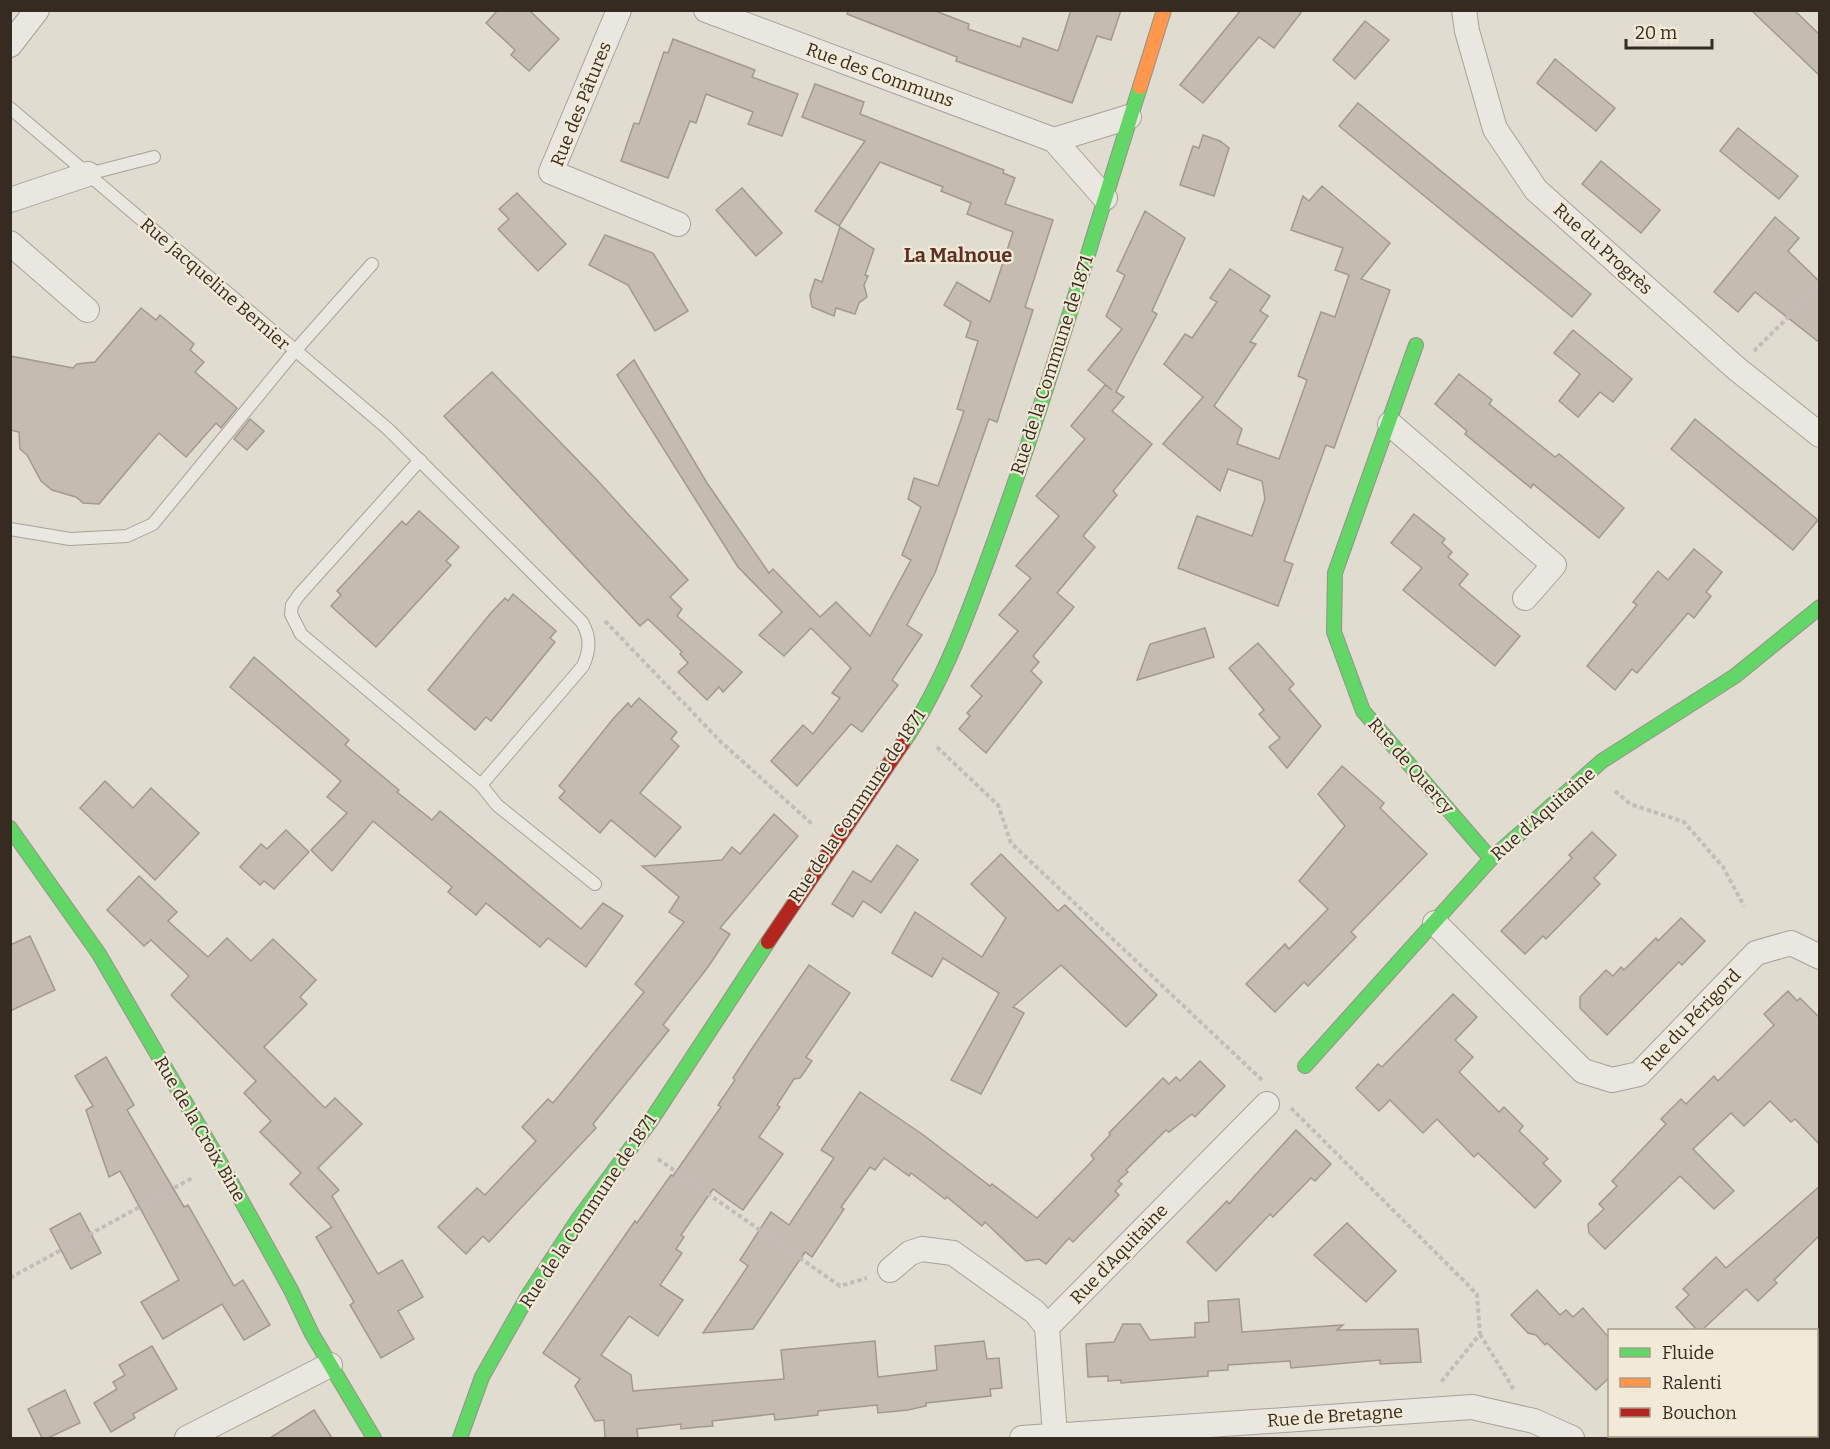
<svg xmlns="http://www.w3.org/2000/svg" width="1830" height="1449" font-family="Bitter,serif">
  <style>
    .building { fill: #c5bcb1; stroke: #a1998f; stroke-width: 1.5 }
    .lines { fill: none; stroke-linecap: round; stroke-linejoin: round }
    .lane-casing { stroke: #a7a298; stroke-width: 14 }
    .street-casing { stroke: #a7a298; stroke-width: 26 }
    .fast-casing { stroke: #979188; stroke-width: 16 }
    .slow-casing { stroke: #979188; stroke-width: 16 }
    .jam-casing { stroke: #979188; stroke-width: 16 }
    .path { stroke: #c2beb7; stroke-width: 4; stroke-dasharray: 4.5 3; stroke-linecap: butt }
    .lane { stroke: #eae7e0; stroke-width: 12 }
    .street { stroke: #eae7e0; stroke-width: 24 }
    .fast { stroke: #63d668; stroke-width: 14 }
    .slow { stroke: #ff974d; stroke-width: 14 }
    .jam { stroke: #b3261e; stroke-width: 14 }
    .labels { text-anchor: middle; stroke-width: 4.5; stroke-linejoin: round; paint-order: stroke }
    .street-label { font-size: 18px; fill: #352b21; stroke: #f2ead7 }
    .neighbourhood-label { font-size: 20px; font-weight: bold; fill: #5d3125; stroke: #f2ead7 }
  </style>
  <rect width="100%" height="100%" fill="#e1dcd0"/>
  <g class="building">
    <polygon points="498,10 529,10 559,39 529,71 511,55 515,50 486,23"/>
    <polygon points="848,10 933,10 969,24 968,29 1020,47 1023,38 1058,51 1071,10 1121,10 1111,40 1097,36 1072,103 956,61 957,57 847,14"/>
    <polygon points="1241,10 1303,10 1274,48 1259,37 1203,103 1180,85"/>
    <polygon points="1751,10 1794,10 1820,35 1820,76"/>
    <polygon points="1365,21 1389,40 1355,79 1333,60"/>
    <polygon points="673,39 755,70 752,77 798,94 782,136 748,124 753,112 706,94 696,123 690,121 668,178 621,161 634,123 639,124 664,52 668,53"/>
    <polygon points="1555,59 1615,108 1596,131 1537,83"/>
    <polygon points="815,84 864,102 860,114 1004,170 1003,173 1015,178 1005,204 1053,220 1025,307 1033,310 997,422 989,419 935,573 907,625 922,635 892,680 898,685 862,732 851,724 797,786 771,761 803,725 813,734 840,698 832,693 851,668 811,628 784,656 759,635 782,612 738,567 617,375 634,360 707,483 769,573 773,569 820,617 836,602 870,636 911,560 902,555 921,507 908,499 914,478 938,486 964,411 957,409 978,341 966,337 971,322 944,305 957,282 990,302 1013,232 967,214 971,203 941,191 943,187 880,162 839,226 815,211 865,141 802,117"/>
    <polygon points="1358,103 1591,294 1572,317 1339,126"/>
    <polygon points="1738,128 1798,176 1779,199 1720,151"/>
    <polygon points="1203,135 1220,141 1229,148 1214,196 1180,185 1193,146 1199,148"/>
    <polygon points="1601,161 1660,210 1641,233 1582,184"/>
    <polygon points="1322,186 1390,243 1361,279 1390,290 1334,448 1326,445 1284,561 1293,564 1278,606 1178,568 1197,516 1252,536 1265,499 1262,481 1228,469 1220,491 1163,444 1203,397 1164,364 1185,334 1192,338 1217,302 1210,298 1230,269 1270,296 1260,311 1268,316 1250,342 1256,344 1214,406 1242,429 1237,444 1279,459 1307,380 1298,376 1321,312 1335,317 1349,275 1335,270 1343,248 1291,230 1303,196 1309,201"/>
    <polygon points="742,188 782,233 756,256 716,210"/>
    <polygon points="517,193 566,244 538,271 498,229 509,219 499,209"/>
    <polygon points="1145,211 1185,238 1152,311 1157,314 1116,392 1124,397 1112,411 1152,444 1113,491 1117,495 1083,536 1095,547 1057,593 1074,607 1033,656 1039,662 1031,671 1042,682 986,753 959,729 970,716 967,713 982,696 971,686 1018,631 999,615 1031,578 1016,566 1059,516 1036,496 1085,439 1071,426 1105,385 1112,390 1088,370 1122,329 1106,316 1125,275 1117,271"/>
    <polygon points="1775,217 1799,238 1788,251 1820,282 1820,343 1755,292 1738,312 1714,292"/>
    <polygon points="840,227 874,249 865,275 868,276 864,285 867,297 859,303 855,314 836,308 834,316 812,307 810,295 815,279 822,282"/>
    <polygon points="605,235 653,253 688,311 655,331 628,285 589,265"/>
    <polygon points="141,308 156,320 160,315 194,344 190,350 204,362 195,372 237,408 221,428 216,423 186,457 159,433 99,504 83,503 76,497 52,490 41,481 27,455 20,449 19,432 10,430 10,356 73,368 77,364 95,362"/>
    <polygon points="1573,330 1632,379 1613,402 1600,392 1578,417 1559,401 1580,374 1554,353"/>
    <polygon points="492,372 597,480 688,580 670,597 682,609 677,616 742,672 723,692 719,687 707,700 678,672 688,663 680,654 682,652 648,619 640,626 444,416"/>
    <polygon points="1459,374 1492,400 1489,404 1555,457 1559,454 1624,508 1599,538 1533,484 1531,488 1465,434 1467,431 1435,404"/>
    <polygon points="250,419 264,431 247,450 234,439"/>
    <polygon points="1695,419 1818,520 1793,550 1671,449"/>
    <polygon points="419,511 459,547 446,561 451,565 376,647 331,606 341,595 337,591 402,521 406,525"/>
    <polygon points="1414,514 1445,539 1442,543 1452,552 1448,557 1468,574 1459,585 1520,636 1495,666 1403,590 1422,568 1391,543"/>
    <polygon points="1694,549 1722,572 1706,592 1711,596 1694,618 1688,613 1637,673 1632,669 1615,690 1587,666 1637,605 1633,602 1658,571 1668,580"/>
    <polygon points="513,594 556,631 550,638 555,642 491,721 486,717 475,730 428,690 490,614 505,598 508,601"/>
    <polygon points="1205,628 1214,657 1137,680 1150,644"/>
    <polygon points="1258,643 1294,684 1289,689 1321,726 1287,768 1269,747 1280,738 1259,714 1264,710 1229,668"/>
    <polygon points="254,657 349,740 345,745 399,790 397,792 432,820 440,811 581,929 603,903 623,916 586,967 548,938 540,947 486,903 476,915 448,892 452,887 373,821 332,871 311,850 347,813 327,797 341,781 230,687"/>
    <polygon points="639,698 677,732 671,739 679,746 640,793 681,827 655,857 611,820 600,833 559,798 565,791 559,786 613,719 628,703 631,707"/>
    <polygon points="1342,766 1384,803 1380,808 1427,854 1351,932 1356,937 1308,986 1304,982 1275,1012 1246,984 1285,944 1289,949 1328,909 1299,881 1345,826 1318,794"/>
    <polygon points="105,781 133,808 151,788 199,833 155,880 80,808"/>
    <polygon points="774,814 798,836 720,928 730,934 708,967 663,1025 669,1030 593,1124 596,1128 489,1242 483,1236 466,1254 438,1227 477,1188 485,1195 536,1141 522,1127 548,1099 553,1103 644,992 635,984 684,922 669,912 679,897 642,866 722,860 732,847 740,854"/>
    <polygon points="286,830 309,852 274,889 264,881 260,885 240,867 261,844 267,849"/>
    <polygon points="1592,832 1616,855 1594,878 1600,884 1546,939 1543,936 1525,954 1501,931 1572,858 1569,855"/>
    <polygon points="897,845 918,860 881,913 863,901 853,917 832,904 853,871 871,882"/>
    <polygon points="1001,854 1058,911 1065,905 1157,995 1126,1027 1061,965 1013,1007 1024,1013 981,1094 951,1080 999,993 943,958 932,977 892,953 915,912 982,957 1006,918 971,884"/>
    <polygon points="139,876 177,912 168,921 208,957 227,938 251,961 273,939 316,980 300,997 307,1004 264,1047 325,1108 335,1098 362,1124 318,1168 339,1190 332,1196 378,1274 402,1260 423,1297 398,1311 414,1339 381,1358 350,1305 354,1302 316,1237 332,1227 290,1184 301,1173 260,1132 271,1121 244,1093 256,1081 171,995 189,976 151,940 144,946 107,910"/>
    <polygon points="1681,918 1705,941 1682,965 1679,962 1607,1035 1580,1008 1580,997 1606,970 1613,976 1621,967 1624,970 1656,938 1658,941"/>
    <polygon points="30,936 55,990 10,1011 10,945"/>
    <polygon points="809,965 850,993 806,1057 812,1061 800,1078 794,1079 777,1105 780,1107 759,1137 783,1154 743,1210 713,1189 681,1235 684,1237 676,1249 682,1253 660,1285 683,1300 658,1336 629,1316 601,1355 631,1375 633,1391 784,1379 781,1350 875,1341 878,1377 937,1370 935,1346 984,1341 987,1359 999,1358 1002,1388 990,1389 991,1396 926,1403 926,1406 908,1410 878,1413 877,1405 818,1411 818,1415 775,1420 774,1414 712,1421 713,1426 699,1427 681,1429 681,1424 637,1429 638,1438 605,1438 604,1420 595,1421 575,1386 580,1379 543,1353 635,1221 637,1223 671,1175 673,1176 721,1107 718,1105 735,1080 733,1078 751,1050"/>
    <polygon points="1788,991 1797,1001 1800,998 1820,1018 1820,1145 1795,1119 1791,1122 1770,1101 1744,1126 1731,1113 1693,1149 1734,1191 1714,1209 1680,1176 1605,1249 1589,1233 1588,1224 1604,1209 1599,1204 1617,1186 1612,1181 1666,1124 1661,1119 1681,1099 1686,1104 1714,1076 1718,1081 1774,1025 1764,1014"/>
    <polygon points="1453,994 1477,1017 1455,1040 1473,1057 1459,1072 1499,1112 1504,1107 1523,1126 1519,1131 1548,1159 1543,1163 1561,1181 1535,1208 1478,1153 1474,1157 1437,1119 1423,1133 1390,1100 1379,1111 1356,1088 1378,1064 1382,1067"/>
    <polygon points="106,1057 134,1105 127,1110 184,1207 188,1205 234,1286 243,1280 270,1325 244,1340 222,1304 163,1339 141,1302 179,1280 120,1171 109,1177 86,1110 93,1106 75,1076"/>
    <polygon points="1200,1061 1225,1086 1195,1117 1192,1114 1169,1132 1166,1130 1126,1170 1128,1172 1118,1181 1122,1184 1115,1191 1119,1195 1073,1242 1069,1238 1046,1264 1039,1259 1026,1261 985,1222 982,1226 947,1197 945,1199 911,1173 909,1176 884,1158 875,1170 870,1167 841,1207 844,1209 812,1257 805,1252 753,1329 703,1333 748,1266 740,1260 771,1212 789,1225 834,1158 821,1150 860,1092 922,1134 990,1186 992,1184 1037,1218 1094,1159 1091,1155 1110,1135 1109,1133 1163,1078 1169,1084 1176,1077 1180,1081"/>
    <polygon points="1296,1130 1331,1164 1315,1181 1311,1178 1273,1217 1270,1214 1216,1271 1187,1242 1227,1201 1229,1204"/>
    <polygon points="1820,1186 1820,1235 1774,1280 1777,1283 1758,1301 1746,1289 1702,1330 1697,1330 1676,1307 1689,1295 1683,1289 1716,1257 1726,1268"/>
    <polygon points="80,1213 101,1253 71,1269 50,1229"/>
    <polygon points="1347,1223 1396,1271 1366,1302 1314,1255"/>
    <polygon points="1537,1290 1560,1315 1566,1310 1573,1317 1583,1308 1610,1339 1610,1377 1596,1390 1547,1343 1545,1345 1536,1335 1528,1333 1511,1315"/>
    <polygon points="1239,1299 1242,1332 1343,1325 1337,1330 1418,1329 1421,1362 1380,1364 1380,1360 1291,1368 1290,1361 1228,1365 1228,1370 1208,1371 1208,1376 1121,1383 1121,1380 1108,1381 1108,1376 1088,1377 1086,1344 1114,1342 1123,1324 1140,1324 1150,1340 1195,1337 1195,1323 1209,1322 1208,1301"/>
    <polygon points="152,1346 177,1389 133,1414 135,1418 111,1432 94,1403 117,1389 113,1382 125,1375 119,1365"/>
    <polygon points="65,1390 80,1423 48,1438 42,1438 28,1409"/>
    <polygon points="314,1410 332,1438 270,1438"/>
  </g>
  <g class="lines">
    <g class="lane-casing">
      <g id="lane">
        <path d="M10 108 388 429 582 622C591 638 590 650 583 666L481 785"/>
        <polyline points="88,174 154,157"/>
        <polyline points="420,460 299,595 292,605 291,614 301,634 481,785 497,805 595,884"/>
        <polyline points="10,529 70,539 127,536 153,524 294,352 372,264"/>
      </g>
    </g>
    <g class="street-casing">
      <g id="street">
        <polyline points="619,10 551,172 678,224"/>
        <polyline points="706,10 1054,140 1105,198"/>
        <polyline points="1464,10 1467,31 1495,129 1536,190 1737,369 1820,435"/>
        <polyline points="10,45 37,10"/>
        <polyline points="1054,140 1129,117"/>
        <polyline points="10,200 88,174"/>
        <polyline points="10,243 87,310"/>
        <polyline points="1390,424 1554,565 1525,598"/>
        <polyline points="1435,923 1583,1071 1612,1080 1639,1074 1756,953 1791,943 1820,957"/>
        <polyline points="890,1270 910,1253 922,1249 953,1253 1035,1312 1047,1327"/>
        <polyline points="1055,1435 1047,1327 1267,1104"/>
        <polyline points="187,1438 330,1365"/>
        <polyline points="1022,1438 1472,1407 1534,1421 1572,1438"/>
      </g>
    </g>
    <g class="fast-casing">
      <g id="fast">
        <polyline points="1416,345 1335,573 1334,632 1363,711 1491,859"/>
        <path d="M903 743C946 680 973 600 999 528 1051 383 1093 234 1140 87"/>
        <polyline points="10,828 99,954 220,1162 291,1290 312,1334 374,1438"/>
        <polyline points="1305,1066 1491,859 1602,761 1735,676 1820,607"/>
        <polyline points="460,1438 482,1377 529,1294 579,1218 650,1122 768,942"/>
      </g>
    </g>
    <g class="slow-casing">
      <polyline id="slow" points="1140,87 1164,10"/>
    </g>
    <g class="jam-casing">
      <polyline id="jam" points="768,942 903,743"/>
    </g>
    <g class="path">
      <polyline points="1754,351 1820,286"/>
      <polyline points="605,621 721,742 812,824"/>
      <polyline points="937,747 998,805 1011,843 1262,1080"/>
      <polyline points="1615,791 1630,804 1684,822 1723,867 1744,906"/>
      <polyline points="1291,1108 1477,1294 1480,1334 1441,1382"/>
      <polyline points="658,1159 840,1286 867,1278"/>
      <polyline points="10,1278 194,1177"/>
      <polyline points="1480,1334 1514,1390"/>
    </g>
    <use href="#lane" class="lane"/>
    <use href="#street" class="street"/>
    <use href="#fast" class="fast"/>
    <use href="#slow" class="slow"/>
    <use href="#jam" class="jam"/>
  </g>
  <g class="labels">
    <g class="street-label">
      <text transform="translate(880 75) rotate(20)" y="6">Rue des Communs</text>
      <text transform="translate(581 104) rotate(-68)" y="6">Rue des Pâtures</text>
      <text transform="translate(1603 249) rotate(42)" y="6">Rue du Progrès</text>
      <text transform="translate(215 284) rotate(41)" y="6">Rue Jacqueline Bernier</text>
      <text transform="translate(1052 365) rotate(-72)" y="6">Rue de la Commune de 1871</text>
      <text transform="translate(1411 766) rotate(49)" y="6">Rue de Quercy</text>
      <text transform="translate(857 806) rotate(-56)" y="6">Rue de la Commune de 1871</text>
      <text transform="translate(1543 814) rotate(-41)" y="6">Rue d'Aquitaine</text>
      <text transform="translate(1691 1020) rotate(-46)" y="6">Rue du Périgord</text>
      <text transform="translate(200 1129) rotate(60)" y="6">Rue de la Croix Bine</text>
      <text transform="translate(588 1211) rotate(-56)" y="6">Rue de la Commune de 1871</text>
      <text transform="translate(1119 1254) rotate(-46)" y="6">Rue d'Aquitaine</text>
      <text transform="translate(1335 1416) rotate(-4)" y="6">Rue de Bretagne</text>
    </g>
    <g class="neighbourhood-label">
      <text x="958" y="262">La Malnoue</text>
    </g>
  </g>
  <rect width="1830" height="1449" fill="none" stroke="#352b21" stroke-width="24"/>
  <rect x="1608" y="1329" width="210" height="108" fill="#f2ead7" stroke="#a69e8e" stroke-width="1.5"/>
  <rect x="1620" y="1348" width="30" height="9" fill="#63d668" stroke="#a69e8e" stroke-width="1.5"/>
  <text x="1662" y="1359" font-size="18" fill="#352b21">Fluide</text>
  <rect x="1620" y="1378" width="30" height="9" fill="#ff974d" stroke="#a69e8e" stroke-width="1.5"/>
  <text x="1662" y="1389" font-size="18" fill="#352b21">Ralenti</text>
  <rect x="1620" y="1408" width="30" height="9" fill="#b3261e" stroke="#a69e8e" stroke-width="1.5"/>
  <text x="1662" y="1419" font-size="18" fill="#352b21">Bouchon</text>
  <path d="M1626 39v9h86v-9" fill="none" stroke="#352b21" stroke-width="3"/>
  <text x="1635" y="39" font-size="18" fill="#352b21" stroke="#f2ead7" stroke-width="4.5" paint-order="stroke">20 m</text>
</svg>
